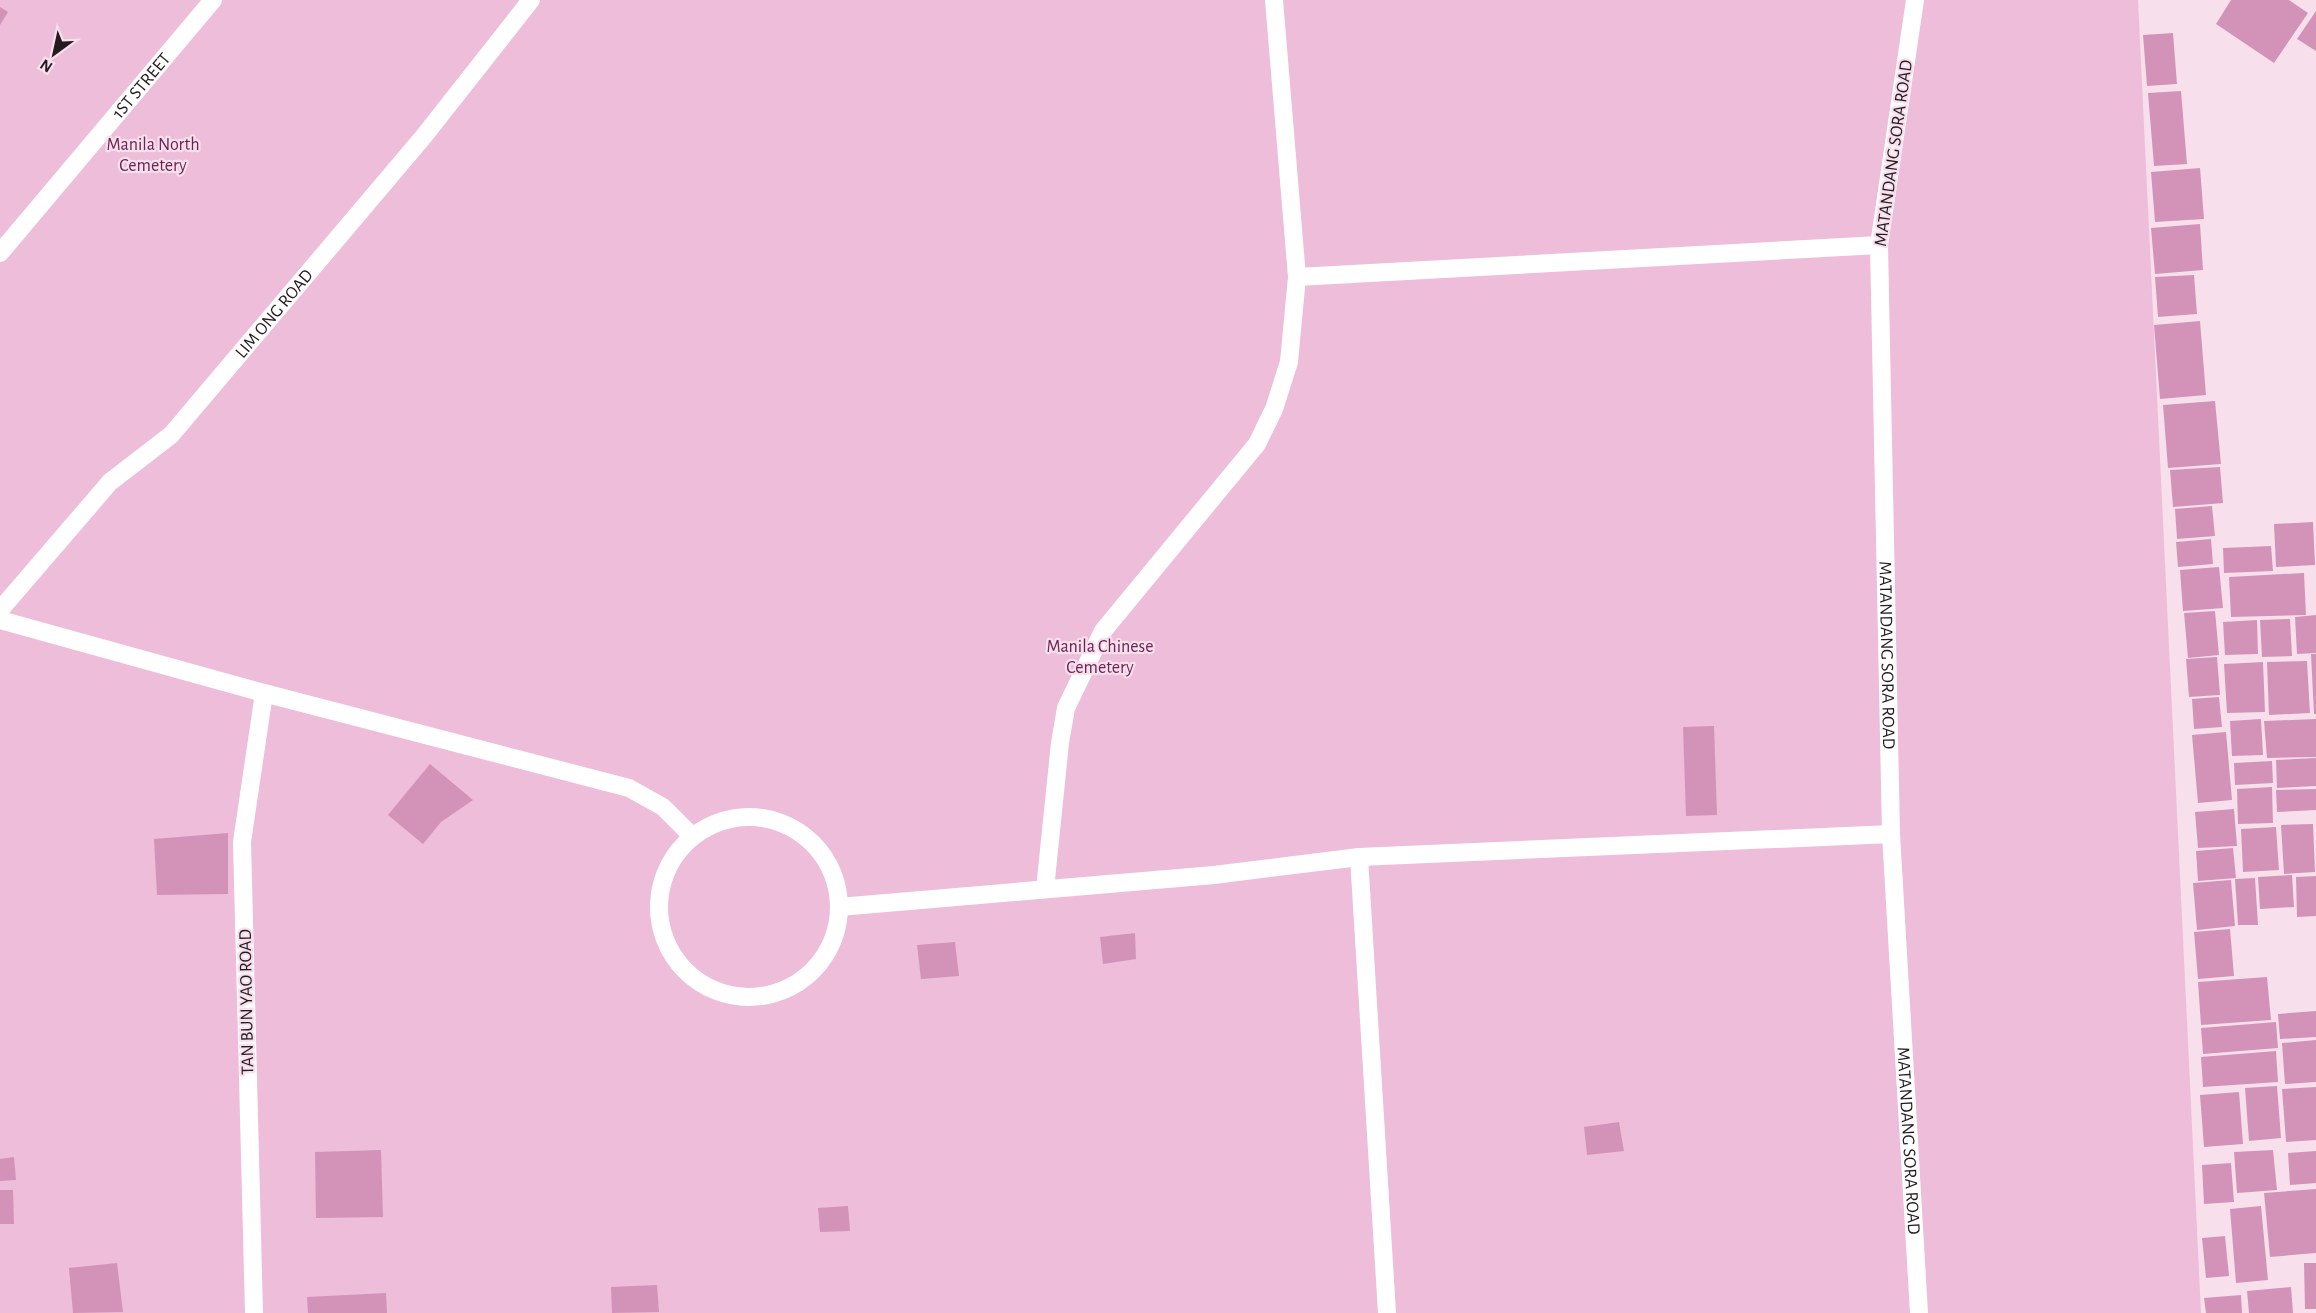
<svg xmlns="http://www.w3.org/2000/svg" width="2316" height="1313" font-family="'Alegreya Sans',sans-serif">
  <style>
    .green { fill: #edbdd9 }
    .building { fill: #d393b9 }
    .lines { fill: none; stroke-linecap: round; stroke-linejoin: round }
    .service { stroke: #fff; stroke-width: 18 }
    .labels { text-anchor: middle; stroke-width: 4.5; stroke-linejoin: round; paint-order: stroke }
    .street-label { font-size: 18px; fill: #231b20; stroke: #f7e0ec }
    .park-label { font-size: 18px; fill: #6c2254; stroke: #f7e0ec }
  </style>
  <rect width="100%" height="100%" fill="#f7e0ec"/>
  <polygon class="green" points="0,0 2138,0 2201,1313 0,1313"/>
  <g class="building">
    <polygon points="2231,0 2289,0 2308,13 2274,63 2216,24"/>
    <polygon points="0,7 8,12 0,25"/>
    <polygon points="2316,11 2316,51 2297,39"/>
    <polygon points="2173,33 2177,84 2147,86 2143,35"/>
    <polygon points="2181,91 2187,164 2154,166 2148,93"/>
    <polygon points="2200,168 2204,219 2155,222 2151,172"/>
    <polygon points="2200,224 2203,270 2155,274 2151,228"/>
    <polygon points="2194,275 2197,314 2158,317 2155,277"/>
    <polygon points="2200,321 2206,395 2160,399 2154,325"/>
    <polygon points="2215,401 2221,464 2168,468 2163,405"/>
    <polygon points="2220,467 2223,503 2173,507 2170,470"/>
    <polygon points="2212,506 2215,536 2177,539 2175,509"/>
    <polygon points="2313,522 2315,565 2276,567 2274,524"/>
    <polygon points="2211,539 2213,564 2178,567 2176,542"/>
    <polygon points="2271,546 2273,571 2224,573 2223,548"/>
    <polygon points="2219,567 2223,608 2183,611 2180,570"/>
    <polygon points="2304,573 2306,615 2231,617 2229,577"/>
    <polygon points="2215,611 2219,655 2188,658 2184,613"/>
    <polygon points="2316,615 2316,653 2297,654 2295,617"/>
    <polygon points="2290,619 2292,656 2262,657 2260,620"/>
    <polygon points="2257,620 2258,654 2225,655 2223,622"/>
    <polygon points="2311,654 2316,654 2316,714 2314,714"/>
    <polygon points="2217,657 2220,695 2189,697 2186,659"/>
    <polygon points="2307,661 2310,713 2269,715 2267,662"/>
    <polygon points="2263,662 2265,712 2227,713 2224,664"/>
    <polygon points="2219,697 2222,727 2194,729 2192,699"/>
    <polygon points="2261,719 2263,755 2232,756 2230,721"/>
    <polygon points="2316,719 2316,757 2267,758 2264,721"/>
    <polygon points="1714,726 1717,815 1686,816 1683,727"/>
    <polygon points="2226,732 2232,800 2198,803 2192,735"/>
    <polygon points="2316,758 2316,786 2277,788 2276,760"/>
    <polygon points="2272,761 2273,783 2235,785 2234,763"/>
    <polygon points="430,764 473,800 441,822 423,844 388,815"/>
    <polygon points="2272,787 2273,823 2238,824 2237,789"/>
    <polygon points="2316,789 2316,810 2277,812 2276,790"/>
    <polygon points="2234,809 2237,846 2198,848 2195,812"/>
    <polygon points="2313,824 2315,872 2284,874 2281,825"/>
    <polygon points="2276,827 2279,870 2243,872 2241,829"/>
    <polygon points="228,833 228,894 157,895 154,839"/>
    <polygon points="2233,848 2236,878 2198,881 2196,851"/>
    <polygon points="2292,875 2294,907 2260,909 2258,877"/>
    <polygon points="2316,876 2316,916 2297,917 2296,877"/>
    <polygon points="2255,878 2258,925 2238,925 2235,879"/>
    <polygon points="2231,880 2235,926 2197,930 2193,883"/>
    <polygon points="2230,929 2234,976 2198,979 2194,932"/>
    <polygon points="1135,933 1136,959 1103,964 1100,937"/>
    <polygon points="955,942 959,976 921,979 917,945"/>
    <polygon points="2267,977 2271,1020 2201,1025 2198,982"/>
    <polygon points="2316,1011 2316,1037 2280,1039 2278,1014"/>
    <polygon points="2276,1022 2278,1048 2203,1054 2201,1028"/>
    <polygon points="2316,1040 2316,1082 2285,1084 2282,1043"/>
    <polygon points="2276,1051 2278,1082 2203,1087 2201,1057"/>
    <polygon points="2277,1086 2281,1138 2249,1141 2245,1088"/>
    <polygon points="2316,1087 2316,1140 2286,1142 2282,1089"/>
    <polygon points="2239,1092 2243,1144 2204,1147 2200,1095"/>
    <polygon points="1619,1122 1624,1151 1587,1155 1584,1127"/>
    <polygon points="381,1150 383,1217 316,1218 315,1152"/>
    <polygon points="2273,1150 2277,1190 2237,1193 2234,1152"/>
    <polygon points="2316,1151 2316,1183 2290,1185 2288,1153"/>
    <polygon points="14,1157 16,1180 0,1181 0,1159"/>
    <polygon points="2231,1163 2234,1202 2204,1204 2202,1165"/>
    <polygon points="2316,1189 2316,1253 2270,1257 2264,1193"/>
    <polygon points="0,1190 13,1190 14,1224 0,1224"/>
    <polygon points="848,1206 850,1231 820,1232 818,1208"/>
    <polygon points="2261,1206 2268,1280 2236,1283 2230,1209"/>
    <polygon points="2225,1236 2229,1276 2206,1278 2202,1238"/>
    <polygon points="117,1263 123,1312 73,1313 69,1268"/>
    <polygon points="2304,1263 2316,1263 2316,1309 2305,1309"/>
    <polygon points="657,1285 659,1312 612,1313 611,1287"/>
    <polygon points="2291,1287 2293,1313 2249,1313 2247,1291"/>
    <polygon points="386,1293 387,1313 308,1313 307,1297"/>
    <polygon points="2241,1295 2242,1313 2206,1313 2204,1298"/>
  </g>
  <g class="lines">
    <g class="service">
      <path id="s1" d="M1915 0 1879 245 1891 834 1919 1313"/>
      <path id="s2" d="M0 253 213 0"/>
      <polyline points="1297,277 1879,245"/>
      <path id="s3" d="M0 610 110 482 171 435 424 136 531 0"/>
      <polyline points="0,620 264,693 629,788 663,807 692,836"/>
      <circle cx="749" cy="907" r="90"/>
      <polyline points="1359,857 1387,1313"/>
      <polyline points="1045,889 1060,743 1066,708 1103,631 1257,444 1274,409 1289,362 1297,277 1274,0"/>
      <polyline points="839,907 1214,875 1359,857 1891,834"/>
      <polyline points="254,1313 242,842 264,693"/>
    </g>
  </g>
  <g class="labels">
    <g class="street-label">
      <text dy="6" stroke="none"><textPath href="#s2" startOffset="219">1ST STREET</textPath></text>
      <text transform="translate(1893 153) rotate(-82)" y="6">MATANDANG SORA ROAD</text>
      <text dy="6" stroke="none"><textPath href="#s3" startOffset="405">LIM ONG ROAD</textPath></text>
      <text dy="6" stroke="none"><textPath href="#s1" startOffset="658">MATANDANG SORA ROAD</textPath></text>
      <text transform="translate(246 1002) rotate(-91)" y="6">TAN BUN YAO ROAD</text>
      <text dy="6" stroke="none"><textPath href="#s1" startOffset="1144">MATANDANG SORA ROAD</textPath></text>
    </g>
    <g class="park-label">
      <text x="153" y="150">Manila North<tspan x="153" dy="21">Cemetery</tspan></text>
      <text x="1100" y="652">Manila Chinese<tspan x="1100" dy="21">Cemetery</tspan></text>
    </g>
  </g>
  <g transform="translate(54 54) rotate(213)" stroke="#f7e0ec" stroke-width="4.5" paint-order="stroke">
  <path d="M0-4.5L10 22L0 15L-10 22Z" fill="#231b20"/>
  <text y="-9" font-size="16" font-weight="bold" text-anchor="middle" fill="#231b20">N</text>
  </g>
</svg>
